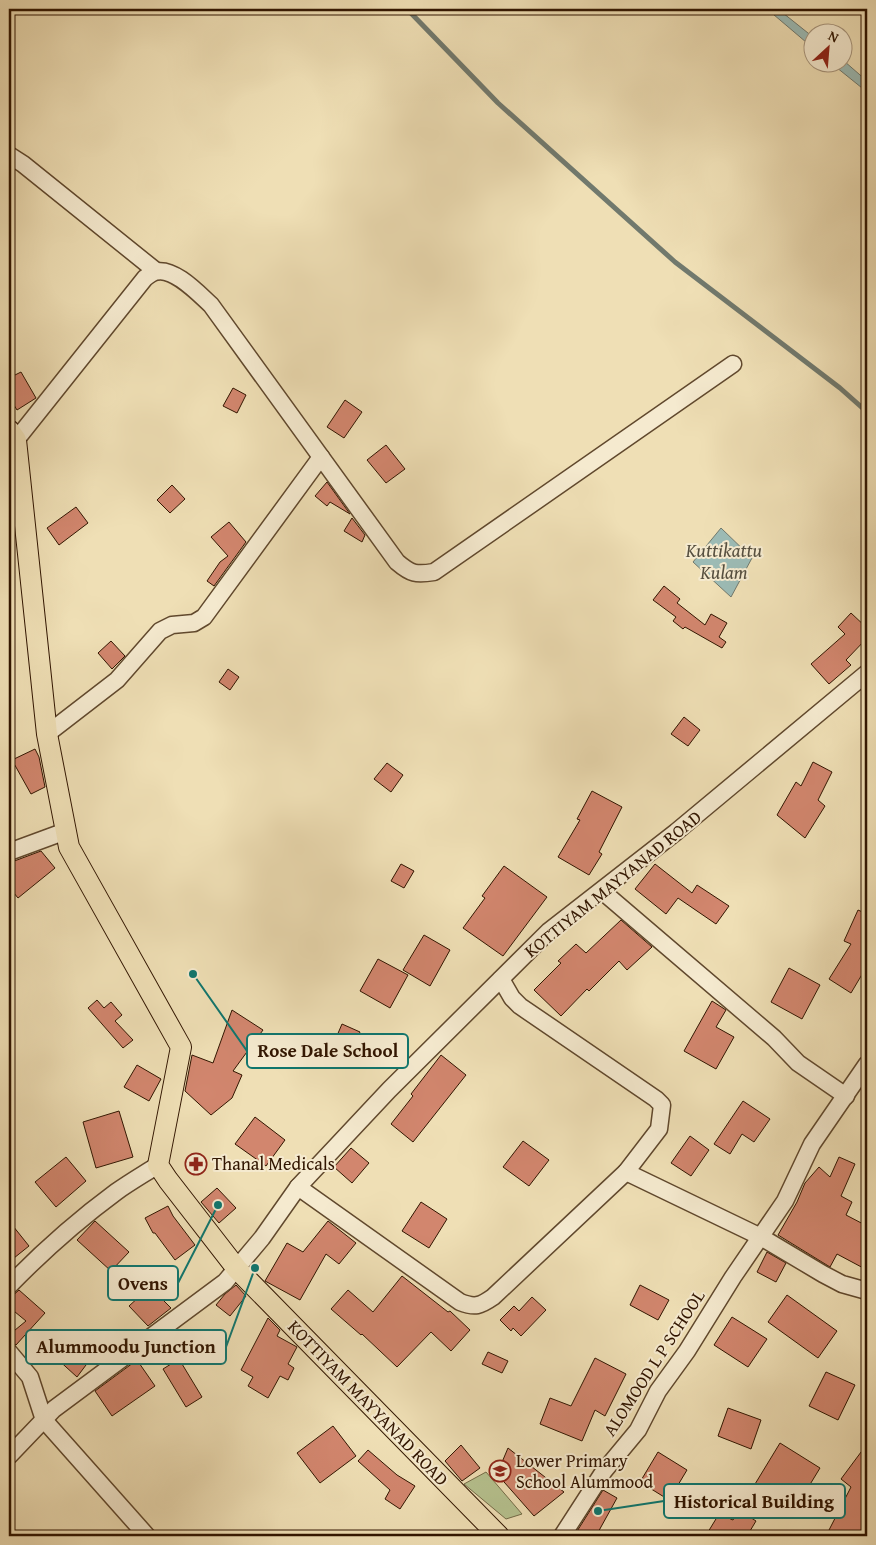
<svg xmlns="http://www.w3.org/2000/svg" width="876" height="1545" font-family="'Gentium Book Plus',serif">
  <style>
    .green { fill: #b6c28f; stroke: #746c48 }
    .water { fill: #9cbbb5; stroke: #71796d }
    .lines { fill: none; stroke-linecap: round; stroke-linejoin: round }
    .stream { stroke: #71796d; stroke-width: 5 }
    .building { fill: #d2866e; stroke: #311500 }
    .minor-casing { stroke: #60482d; stroke-width: 19 }
    .major-casing { stroke: #311500; stroke-width: 22 }
    .minor { stroke: #f5eacf; stroke-width: 16 }
    .major { stroke: #efdfb5; stroke-width: 20 }
    .labels { text-anchor: middle; stroke-width: 4; stroke-linejoin: round; paint-order: stroke }
    .street-label { font-size: 18px; fill: #311500; stroke: #f5eacf }
    .poi-label { font-size: 18px; fill: #311500; stroke: #f5eacf; text-anchor: start }
    .water-label { font-size: 19px; font-style: italic; fill: #564f3f; stroke: #f5eacf }
    .leader { fill: none; stroke: #0f766e; stroke-width: 2 }
    .callout-dot { fill: #0f766e; stroke: #f5eacf; stroke-width: 2 }
    .callout { fill: #f5eacf; stroke: #0f766e; stroke-width: 2 }
    .callout-label { font-size: 19px; text-anchor: middle; font-weight: bold; fill: #311500 }
  </style>
  <rect width="100%" height="100%" fill="#efdfb5"/>
  <filter id="stains"><feTurbulence type="fractalNoise" baseFrequency=".004" numOctaves="4"/><feColorMatrix values="0 0 0 0 .2 0 0 0 0 .09 0 0 0 0 .02 0 0 0 .5 -.17"/></filter>
  <radialGradient id="worn" r=".72"><stop offset=".6" stop-color="#630" stop-opacity="0"/><stop offset="1" stop-color="#630" stop-opacity=".3"/></radialGradient>
  <polygon class="green" points="486,1472 522,1514 506,1519 464,1484"/>
  <g class="water">
    <polygon points="767,9 778,9 813,37 813,48"/>
    <polygon points="844,61 867,81 867,92 831,63 844,62"/>
    <polygon points="721,528 752,558 731,597 693,562"/>
  </g>
  <g class="lines">
    <polyline class="stream" points="407,9 498,103 675,262 840,388 867,412"/>
  </g>
  <g class="building">
    <polygon points="21,372 36,398 17,410 9,397 9,378"/>
    <polygon points="233,388 246,395 237,413 223,406"/>
    <polygon points="345,400 362,412 344,438 327,427"/>
    <polygon points="386,445 405,469 386,483 367,460"/>
    <polygon points="327,482 350,514 330,502 327,506 315,496"/>
    <polygon points="172,485 185,499 170,513 157,500"/>
    <polygon points="76,507 88,523 59,545 47,528"/>
    <polygon points="352,518 365,535 362,542 344,531"/>
    <polygon points="229,522 246,542 214,586 207,581 220,562 228,556 211,537"/>
    <polygon points="664,586 680,599 677,603 705,625 711,614 727,623 719,637 726,642 722,648 685,627 683,629 673,621 676,617 653,600"/>
    <polygon points="851,613 867,628 867,638 846,660 851,665 829,684 811,664 845,634 838,627"/>
    <polygon points="111,641 125,656 112,669 98,653"/>
    <polygon points="228,669 239,677 230,690 219,682"/>
    <polygon points="684,717 700,730 688,746 671,734"/>
    <polygon points="35,749 39,757 45,787 31,794 12,760"/>
    <polygon points="813,762 832,772 818,800 825,806 805,838 777,815 796,782 801,786"/>
    <polygon points="387,763 403,775 391,792 374,779"/>
    <polygon points="592,791 622,807 599,852 602,854 589,875 558,857 580,820 577,819"/>
    <polygon points="41,851 55,868 18,898 9,887 9,863"/>
    <polygon points="401,864 414,871 404,888 391,881"/>
    <polygon points="655,864 692,893 697,885 729,906 716,924 678,898 666,914 635,889"/>
    <polygon points="504,866 547,897 503,956 463,928 485,898 482,896"/>
    <polygon points="858,910 867,914 867,966 851,993 829,979 851,944 844,941"/>
    <polygon points="621,920 652,947 627,970 619,961 589,991 587,989 561,1016 534,990 561,963 558,961 576,944 586,953"/>
    <polygon points="424,935 450,950 430,986 403,970"/>
    <polygon points="378,959 408,975 390,1008 360,991"/>
    <polygon points="789,968 820,985 802,1019 771,1002"/>
    <polygon points="97,1000 104,1008 111,1002 122,1015 115,1021 133,1040 123,1048 88,1008"/>
    <polygon points="712,1001 726,1010 716,1027 734,1037 716,1069 684,1051"/>
    <polygon points="232,1010 263,1030 233,1071 242,1075 232,1098 211,1115 185,1091 192,1055 213,1063"/>
    <polygon points="342,1024 360,1032 351,1053 333,1045"/>
    <polygon points="441,1055 466,1075 413,1142 391,1124 413,1096 411,1094"/>
    <polygon points="137,1065 161,1079 149,1101 124,1087"/>
    <polygon points="743,1101 770,1119 754,1142 742,1134 730,1154 714,1144"/>
    <polygon points="119,1111 133,1157 96,1168 83,1122"/>
    <polygon points="255,1117 285,1140 266,1166 235,1144"/>
    <polygon points="690,1136 709,1150 691,1176 671,1163"/>
    <polygon points="523,1141 549,1160 529,1186 503,1167"/>
    <polygon points="351,1148 369,1163 352,1183 334,1167"/>
    <polygon points="66,1157 86,1181 56,1207 35,1182"/>
    <polygon points="839,1157 855,1164 841,1196 852,1202 846,1215 867,1226 867,1270 837,1254 830,1267 778,1235 797,1202 805,1183 819,1167 830,1177"/>
    <polygon points="217,1188 236,1208 219,1223 201,1202"/>
    <polygon points="421,1202 447,1219 429,1248 402,1231"/>
    <polygon points="168,1206 173,1216 195,1245 175,1260 155,1233 153,1233 145,1218"/>
    <polygon points="9,1221 29,1246 9,1262"/>
    <polygon points="95,1221 129,1252 111,1271 77,1240"/>
    <polygon points="328,1221 356,1243 339,1264 326,1254 300,1300 265,1281 287,1243 303,1252"/>
    <polygon points="767,1252 786,1263 776,1282 757,1272"/>
    <polygon points="402,1276 448,1312 450,1311 470,1330 451,1351 431,1332 397,1367 362,1334 361,1335 331,1309 348,1290 373,1312"/>
    <polygon points="236,1285 246,1296 230,1316 216,1305 225,1294"/>
    <polygon points="640,1285 669,1300 658,1320 630,1305"/>
    <polygon points="150,1287 171,1308 148,1326 129,1306"/>
    <polygon points="19,1290 45,1313 16,1345 9,1342 9,1335 26,1321 9,1307 9,1299"/>
    <polygon points="787,1295 837,1331 818,1358 768,1322"/>
    <polygon points="532,1297 546,1310 521,1336 513,1328 511,1331 500,1320 514,1306 519,1311"/>
    <polygon points="732,1317 767,1339 748,1367 714,1345"/>
    <polygon points="268,1318 280,1330 277,1336 297,1347 288,1364 294,1368 288,1380 280,1376 268,1398 248,1386 253,1377 241,1370"/>
    <polygon points="59,1335 86,1365 77,1377 43,1346"/>
    <polygon points="488,1352 508,1361 502,1373 482,1364"/>
    <polygon points="595,1358 626,1374 605,1416 595,1410 582,1441 540,1424 550,1398 571,1406"/>
    <polygon points="179,1359 202,1397 186,1407 163,1369"/>
    <polygon points="137,1360 155,1386 112,1416 95,1391"/>
    <polygon points="826,1372 855,1385 838,1420 809,1406"/>
    <polygon points="728,1408 761,1420 751,1449 718,1436"/>
    <polygon points="333,1426 356,1456 320,1483 297,1453"/>
    <polygon points="780,1443 820,1468 792,1514 752,1489"/>
    <polygon points="867,1444 867,1536 836,1536 828,1532 851,1487 841,1479"/>
    <polygon points="461,1445 480,1468 462,1481 445,1461"/>
    <polygon points="508,1448 564,1492 534,1516 497,1474"/>
    <polygon points="368,1450 397,1475 415,1486 400,1509 385,1499 390,1490 358,1461"/>
    <polygon points="658,1452 687,1470 669,1500 640,1482"/>
    <polygon points="603,1490 617,1498 596,1536 574,1536"/>
    <polygon points="739,1510 756,1521 747,1536 715,1536 708,1532 719,1514 733,1520"/>
  </g>
  <g class="lines">
    <g class="minor-casing">
      <g id="minor">
        <polyline points="9,155 23,164 156,271"/>
        <path d="M9 445 16 440 145 278C148 276 151 273 155 272 173 266 199 294 211 305L397 562C411 574 416 575 434 572L733 364"/>
        <polyline points="47,734 117,680 160,631 172,625 194,623 204,617 321,457"/>
        <polyline points="9,852 66,831"/>
        <polyline points="602,891 774,1038 798,1063 846,1096"/>
        <polyline points="501,979 512,998 520,1006 656,1099 662,1105 659,1129 626,1172 761,1237 823,1274 842,1284 867,1291"/>
        <path d="M298 1187 460 1302C475 1308 480 1306 493 1297L626 1172"/>
        <path d="M9 1286C42 1252 78 1220 116 1192 130 1182 144 1174 158 1165"/>
        <polyline points="9,1352 30,1377 44,1420 147,1536"/>
        <polyline points="9,1456 54,1409 225,1282 262,1238 298,1187 389,1090 549,931 676,832 867,673"/>
        <polyline points="562,1536 604,1471 638,1430 658,1391 687,1351 733,1277 785,1201 812,1144 867,1064"/>
      </g>
    </g>
    <g class="major-casing">
      <polyline id="major" points="9,430 16,440 47,734 69,847 181,1047 158,1165 168,1180 237,1269 499,1536"/>
    </g>
    <use href="#minor" class="minor"/>
    <use href="#major" class="major"/>
  </g>
  <defs>
    <g id="pharmacy-ring" transform="scale(1.125)"><circle r="9.5" fill="#f5eacf" stroke="#8f2418" stroke-width="1.5"/><path d="M-2-6h4v4h4v4h-4v4h-4v-4h-4v-4h4Z" fill="#8f2418"/></g>
    <g id="school-ring" transform="scale(1.125)"><circle r="9.5" fill="#f5eacf" stroke="#8f2418" stroke-width="1.5"/><path d="M0-5L7-2L0 1L-7-2ZM-4 1L0 2.5L4 1V4Q0 6-4 4Z" fill="#8f2418"/></g>
  </defs>
  <g fill-rule="evenodd">
    <use href="#pharmacy-ring" x="196" y="1164"/>
    <use href="#school-ring" x="500" y="1471"/>
  </g>
  <g class="labels">
    <g class="street-label">
      <text transform="translate(613 884) rotate(-39)" y="6">KOTTIYAM MAYYANAD ROAD</text>
      <text transform="translate(654 1363) rotate(-57)" y="6">ALOMOOD L P SCHOOL</text>
      <text transform="translate(368 1403) rotate(46)" y="6">KOTTIYAM MAYYANAD ROAD</text>
    </g>
    <g class="poi-label">
      <text x="212" y="1170">Thanal Medicals</text>
      <text x="516" y="1467">Lower Primary<tspan x="516" dy="21">School Alummood</tspan></text>
    </g>
    <g class="water-label">
      <text x="724" y="557">Kuttikattu<tspan x="724" dy="22">Kulam</tspan></text>
    </g>
  </g>
  <path class="leader" d="M193 974L247 1051M218 1205L178 1283M255 1268L226 1347M598 1511L664 1501"/>
  <g class="callout-dot">
    <circle cx="193" cy="974" r="5"/>
    <circle cx="218" cy="1205" r="5"/>
    <circle cx="255" cy="1268" r="5"/>
    <circle cx="598" cy="1511" r="5"/>
  </g>
  <g class="callout">
    <rect x="247" y="1034" width="161" height="34" rx="5"/>
    <rect x="108" y="1266" width="70" height="34" rx="5"/>
    <rect x="26" y="1330" width="200" height="34" rx="5"/>
    <rect x="664" y="1484" width="181" height="34" rx="5"/>
  </g>
  <g class="callout-label">
    <text x="328" y="1057">Rose Dale School</text>
    <text x="143" y="1290">Ovens</text>
    <text x="126" y="1353">Alummoodu Junction</text>
    <text x="754" y="1508">Historical Building</text>
  </g>
  <rect width="876" height="1545" fill="none" stroke="#efdfb5" stroke-width="30"/>
  <rect x="10" y="10" width="856" height="1525" fill="none" stroke="#311500" stroke-width="2.5"/>
  <rect x="15" y="15" width="846" height="1515" fill="none" stroke="#311500"/>
  <g transform="translate(828 48) rotate(26)"><circle r="24" fill="#f5eacf" stroke="#a7957c"/>
  <path d="M0-4L9 19L0 12L-9 19Z" fill="#8f2418"/>
  <text y="-8" font-size="14" font-weight="bold" text-anchor="middle" fill="#311500">N</text>
  </g>
  <rect width="100%" height="100%" filter="url(#stains)"/>
  <rect width="100%" height="100%" fill="url(#worn)"/>
</svg>
